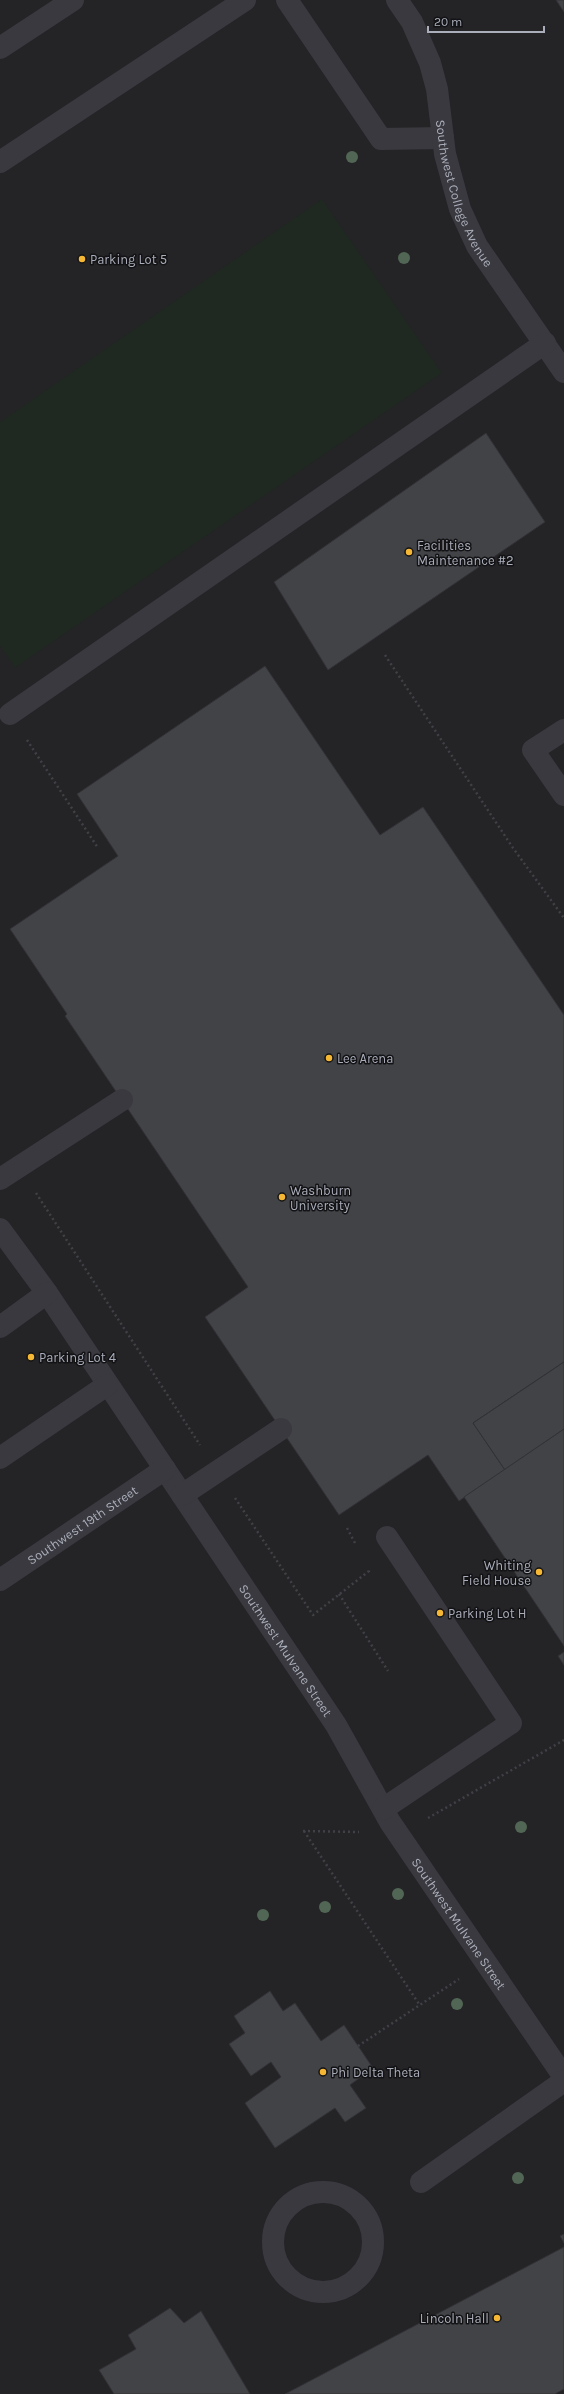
<svg xmlns="http://www.w3.org/2000/svg" width="564" height="2394" font-family="Karla,sans-serif">
  <style>
    .built { fill: #242427 }
    .green { fill: #1f2821 }
    .building { fill: #424347; stroke: #323236 }
    .lines { fill: none; stroke-linecap: round; stroke-linejoin: round }
    .path { stroke: #3f4146; stroke-width: 2.5; stroke-dasharray: 2 3; stroke-linecap: butt }
    .minor { stroke: #39393f; stroke-width: 22 }
    .tree { fill: #516654 }
    .poi-dot { fill: #f5b734; stroke: #131315; stroke-width: 1.5 }
    .labels { text-anchor: middle; stroke-width: 3; stroke-linejoin: round; paint-order: stroke }
    .street-label { font-size: 13px; fill: #aaaeba; stroke: #131315 }
    .poi-label { font-size: 13px; fill: #aaaeba; stroke: #131315; text-anchor: start }
  </style>
  <rect width="100%" height="100%" fill="#18181a"/>
  <rect class="built" x="0" y="0" width="564" height="2394"/>
  <polygon class="green" points="322,199 442,373 15,668 0,646 0,422"/>
  <g class="building">
    <polygon points="556,0 564,0 564,12"/>
    <polygon points="486,433 545,522 328,670 274,582"/>
    <polygon points="265,666 380,835 423,807 564,1015 564,1362 473,1423 505,1470 459,1501 428,1455 339,1515 205,1317 248,1287 65,1016 67,1014 10,929 118,856 77,794"/>
    <polygon points="564,1362 564,1429 505,1470 473,1423"/>
    <polygon points="564,1429 564,1646 464,1497"/>
    <polygon points="564,1652 564,1665 558,1656"/>
    <polygon points="270,1991 283,2011 295,2003 321,2041 344,2025 373,2068 350,2085 366,2108 345,2122 335,2108 275,2148 245,2103 281,2077 271,2062 251,2076 229,2044 245,2033 234,2016"/>
    <polygon points="564,2234 564,2243 560,2236"/>
    <polygon points="564,2247 564,2389 555,2394 285,2394"/>
    <polygon points="170,2308 184,2323 201,2311 250,2394 114,2394 99,2370 136,2349 128,2335"/>
  </g>
  <g class="lines">
    <g class="path">
      <polyline points="385,655 513,848 564,918"/>
      <polyline points="27,740 98,848"/>
      <polyline points="36,1193 200,1445"/>
      <polyline points="235,1498 313,1615 369,1571 368,1569"/>
      <polyline points="347,1528 355,1543"/>
      <polyline points="339,1594 388,1671"/>
      <polyline points="428,1818 564,1740"/>
      <polyline points="303,1831 359,1832"/>
      <polyline points="304,1831 419,2004"/>
      <polyline points="358,2046 459,1979"/>
    </g>
    <g class="minor">
      <polyline points="287,0 381,139 443,138"/>
      <path id="s1" d="M397 0 412 22 430 63 437 89 445 154 460 209 477 246 564 372"/>
      <polyline points="0,48 73,0"/>
      <polyline points="0,162 245,0"/>
      <polyline points="10,714 545,343"/>
      <polyline points="564,730 533,750 564,795"/>
      <polyline points="0,1179 122,1100"/>
      <path id="s2" d="M0 1229 47 1293 336 1725 390 1822 564 2077"/>
      <polyline points="0,1327 47,1293"/>
      <polyline points="0,1458 107,1385"/>
      <polyline points="182,1495 281,1429"/>
      <path id="s3" d="M0 1580 165 1469"/>
      <polyline points="383,1809 511,1723 387,1537"/>
      <polyline points="421,2182 564,2081"/>
      <circle cx="323" cy="2242" r="50"/>
    </g>
  </g>
  <g class="tree">
    <circle cx="352" cy="157" r="6"/>
    <circle cx="404" cy="258" r="6"/>
    <circle cx="521" cy="1827" r="6"/>
    <circle cx="398" cy="1894" r="6"/>
    <circle cx="325" cy="1907" r="6"/>
    <circle cx="263" cy="1915" r="6"/>
    <circle cx="457" cy="2004" r="6"/>
    <circle cx="518" cy="2178" r="6"/>
  </g>
  <g class="poi-dot">
    <circle cx="82" cy="259" r="4"/>
    <circle cx="409" cy="552" r="4"/>
    <circle cx="329" cy="1058" r="4"/>
    <circle cx="282" cy="1197" r="4"/>
    <circle cx="31" cy="1357" r="4"/>
    <circle cx="539" cy="1572" r="4"/>
    <circle cx="440" cy="1613" r="4"/>
    <circle cx="323" cy="2072" r="4"/>
    <circle cx="497" cy="2318" r="4"/>
  </g>
  <g class="labels">
    <g class="street-label">
      <text dy="5" stroke="none"><textPath href="#s1" startOffset="207">Southwest College Avenue</textPath></text>
      <text dy="5" stroke="none"><textPath href="#s3" startOffset="99">Southwest 19th Street</textPath></text>
      <text dy="5" stroke="none"><textPath href="#s2" startOffset="509">Southwest Mulvane Street</textPath></text>
      <text dy="5" stroke="none"><textPath href="#s2" startOffset="833">Southwest Mulvane Street</textPath></text>
    </g>
    <g class="poi-label">
      <text x="90" y="264">Parking Lot 5</text>
      <text x="417" y="550">Facilities<tspan x="417" dy="15">Maintenance #2</tspan></text>
      <text x="337" y="1063">Lee Arena</text>
      <text x="290" y="1195">Washburn<tspan x="290" dy="15">University</tspan></text>
      <text x="39" y="1362">Parking Lot 4</text>
      <text x="531" y="1570" text-anchor="end">Whiting<tspan x="531" dy="15">Field House</tspan></text>
      <text x="448" y="1618">Parking Lot H</text>
      <text x="331" y="2077">Phi Delta Theta</text>
      <text x="489" y="2323" text-anchor="end">Lincoln Hall</text>
    </g>
  </g>
  <path d="M428 26v6h116v-6" fill="none" stroke="#aaaeba" stroke-width="2"/>
  <text x="434" y="26" font-size="12" fill="#aaaeba" stroke="#131315" stroke-width="3" paint-order="stroke">20 m</text>
</svg>
